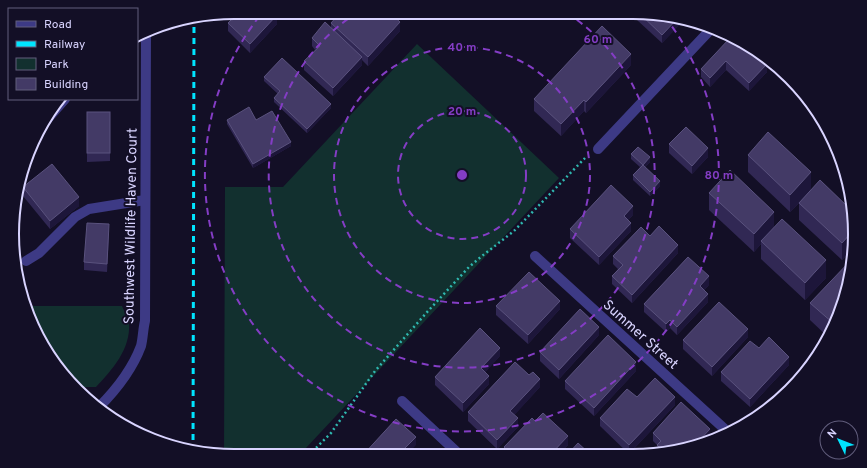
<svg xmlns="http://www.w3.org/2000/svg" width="867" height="468" font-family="Overpass,sans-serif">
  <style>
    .green { fill: #12302f }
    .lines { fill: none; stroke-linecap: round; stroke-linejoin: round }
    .path { stroke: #2fb8b0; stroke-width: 2.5; stroke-dasharray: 2 3; stroke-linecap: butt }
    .minor { stroke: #3d3a85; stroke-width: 10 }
    .rail { stroke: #00e5ff; stroke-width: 3; stroke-dasharray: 6 5; stroke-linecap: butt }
    .wall { fill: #312854 }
    .shaded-wall { fill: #1d163a }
    .building { fill: #433a66; stroke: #5a527e }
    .ring { fill: none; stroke: #843dc5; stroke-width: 2; stroke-dasharray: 7 5 }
    .labels { text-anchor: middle; stroke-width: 4; stroke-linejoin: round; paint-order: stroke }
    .street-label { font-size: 14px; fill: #d9d4ff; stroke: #130f26 }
    .rim { fill: none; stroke: #d9d4ff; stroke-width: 2 }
    .centre { fill: #843dc5; stroke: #130f26; stroke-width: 2 }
    .ring-label { font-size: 12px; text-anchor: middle; font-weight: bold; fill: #843dc5; stroke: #130f26; stroke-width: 4; stroke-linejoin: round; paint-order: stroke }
  </style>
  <rect width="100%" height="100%" fill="#130f26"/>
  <g class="green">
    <polygon points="417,44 559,178 305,449 311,455 224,456 225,187 283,187"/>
    <path d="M26 306H122C124 311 128 318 129 323 131 349 112 370 96 387H75L67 381 29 319Z"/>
  </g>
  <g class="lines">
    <polyline class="path" points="309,455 331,433 375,371 429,310 469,267 482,256 514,231 585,158"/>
    <g class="minor">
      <polyline points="44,123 65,99"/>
      <polyline points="598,149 712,28"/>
      <polyline points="535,256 729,433"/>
      <polyline points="26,261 39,253 75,217 89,209 145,200"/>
      <polyline points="402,401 460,455"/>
      <path d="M99 407C117 389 132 370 141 346 143 338 143 329 145 321L146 33"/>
    </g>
    <polyline class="rail" points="193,451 194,19"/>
  </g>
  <g class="wall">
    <polygon points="232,12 274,12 277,24 250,53 228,31 228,23 234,17 232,16"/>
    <polygon points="637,12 647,12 685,19 662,43 637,20"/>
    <polygon points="356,19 400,31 368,66 362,60 362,65 333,96 304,70 304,61 315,50 312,46 312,38 331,28 331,23"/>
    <polygon points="738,48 767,72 749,91 726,70 710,87 701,77 701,69"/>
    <polygon points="631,65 586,113 584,111 561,136 534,111 534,99"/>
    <polygon points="264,77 331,108 307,133 274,102 274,98 278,94 264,81"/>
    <polygon points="87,112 110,112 110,161 87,162"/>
    <polygon points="227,120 256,120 291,146 253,168 227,124"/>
    <polygon points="669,144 708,157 692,174 669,153"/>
    <polygon points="631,154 650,162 645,167 660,186 650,196 633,180 633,175 640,167 631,159"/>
    <polygon points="748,155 811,190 849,208 852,250 842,260 799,220 799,203 790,212 748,172"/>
    <polygon points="23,187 79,206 50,229 23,196"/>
    <polygon points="709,193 774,228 826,278 805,300 761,259 761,244 754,252 709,210"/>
    <polygon points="633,215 628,220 631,231 599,265 570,238 570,229"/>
    <polygon points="109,233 107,272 84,270 84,262"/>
    <polygon points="650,236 678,253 632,303 612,284 612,276 618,269 613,264 613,256"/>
    <polygon points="853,263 828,337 810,320 810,303"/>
    <polygon points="709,285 704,290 708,302 677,335 670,328 666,332 644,312 644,304"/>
    <polygon points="496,306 560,309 528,344 496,315"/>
    <polygon points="599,335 559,379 540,361 540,352"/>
    <polygon points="748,337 712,376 683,349 683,340"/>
    <polygon points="759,348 789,365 750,407 721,381 721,372"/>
    <polygon points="500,356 485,372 489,384 463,412 435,385 435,377"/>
    <polygon points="636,371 594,416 565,389 565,381"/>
    <polygon points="540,387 514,415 518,427 497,449 468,421 468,412"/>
    <polygon points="637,397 675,405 629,454 600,426 600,418"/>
    <polygon points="535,421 568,445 559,454 504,455 504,447"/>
    <polygon points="653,433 710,438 705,442 662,454 658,454 657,453 657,445 653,441"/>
  </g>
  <g class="shaded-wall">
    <polygon points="277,15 277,24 250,53 250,44"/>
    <polygon points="678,18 685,19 662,43 662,35"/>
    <polygon points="400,22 400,31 368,66 368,57"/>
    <polygon points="631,54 631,65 586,113 586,102"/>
    <polygon points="362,57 362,65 333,96 333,88"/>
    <polygon points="726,61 726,70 710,87 710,78"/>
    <polygon points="767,64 767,72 749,91 749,83"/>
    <polygon points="584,100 584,111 561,136 561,124"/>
    <polygon points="331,104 331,108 307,133 307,129"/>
    <polygon points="291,142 291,146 253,168 253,164"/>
    <polygon points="708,148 708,157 692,174 692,166"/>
    <polygon points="650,157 650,162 643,169 643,165"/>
    <polygon points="811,172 811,190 790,212 790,195"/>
    <polygon points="660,181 660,186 650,196 650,192"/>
    <polygon points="79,197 79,206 50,229 50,221"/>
    <polygon points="633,206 633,215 624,224 624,216"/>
    <polygon points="774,212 774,230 761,241 761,244 754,252 754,234"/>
    <polygon points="631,223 631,231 599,265 599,257"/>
    <polygon points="109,224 109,233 107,272 107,264"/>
    <polygon points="851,233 852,250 842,260 842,243"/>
    <polygon points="678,245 678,253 632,303 632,295"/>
    <polygon points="826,260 826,278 805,300 805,283"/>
    <polygon points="709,276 709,285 700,294 700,286"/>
    <polygon points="708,294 708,302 677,335 677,327"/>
    <polygon points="560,301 560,309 528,344 528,335"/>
    <polygon points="670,320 670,328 666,332 666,324"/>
    <polygon points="599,327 599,335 559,379 559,370"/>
    <polygon points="748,329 748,337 712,376 712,367"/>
    <polygon points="500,348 500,356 481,377 481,368"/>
    <polygon points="789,357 789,365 750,407 750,399"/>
    <polygon points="636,362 636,371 594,416 594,408"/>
    <polygon points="489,376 489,384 463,412 463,403"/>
    <polygon points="540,379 540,387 510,420 510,411"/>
    <polygon points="675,397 675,405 629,454 629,445"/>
    <polygon points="518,418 518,427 497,449 497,440"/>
    <polygon points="710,429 710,438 705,442 695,445"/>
    <polygon points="568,436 568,445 559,454 551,454"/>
    <polygon points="416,437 416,445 407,455 404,449"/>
  </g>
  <g class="building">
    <polygon points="236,12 274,12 277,15 250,44 228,23 238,13"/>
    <polygon points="341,12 348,12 356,19 363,12 389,12 400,22 368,57 331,23"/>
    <polygon points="638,12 647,12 678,18 662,35"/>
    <polygon points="325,22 362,57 333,88 304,61 320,46 312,38"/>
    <polygon points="602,26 631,54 586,102 584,100 561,124 534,99"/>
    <polygon points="729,39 738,48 744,42 767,64 749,83 726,61 710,78 701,69"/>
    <polygon points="282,58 331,104 307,129 274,98 280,91 264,77"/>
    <polygon points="249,107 256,120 272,111 291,142 253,164 227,120"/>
    <rect x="87" y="112" width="23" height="41"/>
    <polygon points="686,127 708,148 692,166 669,144"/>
    <polygon points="768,132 811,172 790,195 748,155"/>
    <polygon points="638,147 650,157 643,165 660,181 650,192 633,175 643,165 631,154"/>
    <polygon points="52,164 79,197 50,221 23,187"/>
    <polygon points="730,170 774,212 754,234 709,193"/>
    <polygon points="820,180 849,208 851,233 842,243 799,203"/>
    <polygon points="611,185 633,206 624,216 631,223 599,257 570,229"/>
    <polygon points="782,219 826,260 805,283 761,241"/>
    <polygon points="87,223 109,224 107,264 84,262"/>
    <polygon points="659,226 678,245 632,295 612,276 623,265 613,256 641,227 650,236"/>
    <polygon points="13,242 17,242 17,265 16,265 12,249"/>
    <polygon points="688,257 709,276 700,286 708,294 677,327 670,320 666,324 644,304"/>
    <polygon points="852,259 853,260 853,263 833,323 810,303"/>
    <polygon points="529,272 560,301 528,335 496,306"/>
    <polygon points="719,302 748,329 712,367 683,340"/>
    <polygon points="580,309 599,327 559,370 540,352"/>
    <polygon points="480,328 500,348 481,368 489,376 463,403 435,377"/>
    <polygon points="608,335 636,362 594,408 565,381"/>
    <polygon points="769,337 789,357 750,399 721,372 750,341 759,348"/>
    <polygon points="515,362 529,375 533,372 540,379 510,411 518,418 497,440 468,412"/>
    <polygon points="655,378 675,397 629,445 600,418 627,389 637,397"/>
    <polygon points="784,390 787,392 764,412"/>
    <polygon points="681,402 710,429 695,445 665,453 657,445 661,441 653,433"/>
    <polygon points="543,413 568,436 551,454 512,455 504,447 532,418 535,421"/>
    <polygon points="396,419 416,437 404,449 410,455 363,455"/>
    <polygon points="134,431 145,431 145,435"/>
    <polygon points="578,443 590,454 568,454"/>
    <polygon points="432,451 436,455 429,455"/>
  </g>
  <g class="ring">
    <circle cx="462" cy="175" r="64"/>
    <circle cx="462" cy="175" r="128"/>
    <path d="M567 13A193 193 0 1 1 358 12"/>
    <path d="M665 17A257 257 0 1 1 262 13"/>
  </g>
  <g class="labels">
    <g class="street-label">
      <text transform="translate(130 226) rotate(-89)" y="5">Southwest Wildlife Haven Court</text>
      <text transform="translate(641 334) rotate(42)" y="5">Summer Street</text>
    </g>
  </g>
  <path d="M0 0H867V468H0ZM234 19H633A215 215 0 0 1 848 234V234A215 215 0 0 1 633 449H234A215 215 0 0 1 19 234V234A215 215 0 0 1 234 19Z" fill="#130f26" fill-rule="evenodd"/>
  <path class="rim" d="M234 19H633A215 215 0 0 1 848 234V234A215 215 0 0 1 633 449H234A215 215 0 0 1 19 234V234A215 215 0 0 1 234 19Z"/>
  <circle cx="462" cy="175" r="6" class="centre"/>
  <g class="ring-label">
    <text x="598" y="43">60 m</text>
    <text x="462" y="51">40 m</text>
    <text x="462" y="115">20 m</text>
    <text x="719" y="179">80 m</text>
  </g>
  <rect x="8" y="8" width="130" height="92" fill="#130f26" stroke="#625e7d"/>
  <rect x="16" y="21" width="20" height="6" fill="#3d3a85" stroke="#625e7d"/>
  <text x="44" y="28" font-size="12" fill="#d9d4ff">Road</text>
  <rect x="16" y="41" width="20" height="6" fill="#00e5ff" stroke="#625e7d"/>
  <text x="44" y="48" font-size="12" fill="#d9d4ff">Railway</text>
  <rect x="16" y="58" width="20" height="12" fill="#12302f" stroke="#625e7d"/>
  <text x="44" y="68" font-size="12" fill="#d9d4ff">Park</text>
  <rect x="16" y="78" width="20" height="12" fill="#433a66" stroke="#625e7d"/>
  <text x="44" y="88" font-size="12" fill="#d9d4ff">Building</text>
  <g transform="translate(839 440) rotate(313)"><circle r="19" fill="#130f26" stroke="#625e7d"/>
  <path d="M0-3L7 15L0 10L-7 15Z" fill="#00e5ff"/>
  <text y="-6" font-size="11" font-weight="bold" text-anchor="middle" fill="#d9d4ff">N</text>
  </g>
</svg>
